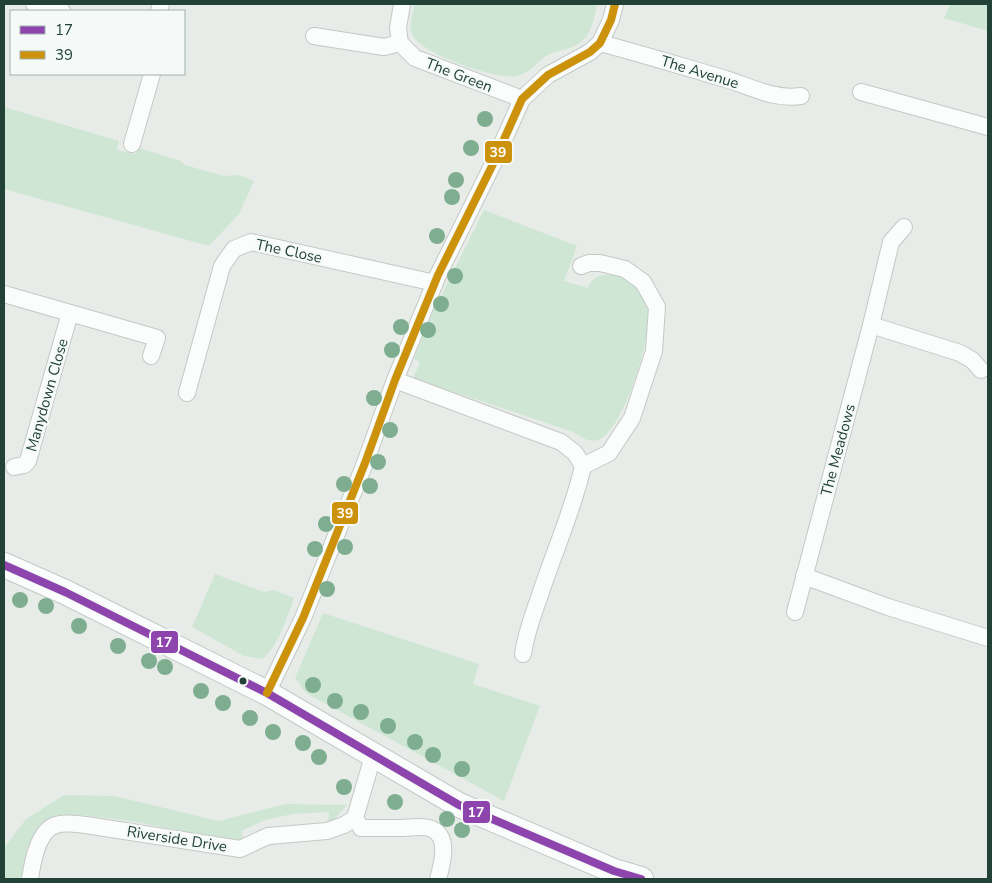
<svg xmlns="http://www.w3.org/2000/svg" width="992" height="883" font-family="'Nunito Sans',sans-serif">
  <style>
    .green { fill: #cfe6d5 }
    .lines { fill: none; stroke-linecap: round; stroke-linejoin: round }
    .street-casing { stroke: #c4c9c6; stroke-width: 18 }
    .secondary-casing { stroke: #c2cac6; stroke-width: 26 }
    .street { stroke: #fbfcfc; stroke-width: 16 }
    .secondary { stroke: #fbfcfc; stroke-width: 24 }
    .bus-1-casing { stroke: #f5faf8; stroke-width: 11 }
    .bus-2-casing { stroke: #f5faf8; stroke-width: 11 }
    .bus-1 { stroke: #8e44ad; stroke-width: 8 }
    .bus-2 { stroke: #cc920b; stroke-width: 8 }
    .tree { fill: #7eae8f }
    .bus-dot { fill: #224238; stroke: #f5faf8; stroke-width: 2 }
    .labels { text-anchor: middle; stroke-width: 5; stroke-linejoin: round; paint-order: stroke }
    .street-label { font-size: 15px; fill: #224238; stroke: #f5faf8 }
    .line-badge { stroke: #f5faf8; stroke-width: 2 }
    .badge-label { font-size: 14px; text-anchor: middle; font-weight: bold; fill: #fff }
  </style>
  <rect width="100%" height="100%" fill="#e7ece9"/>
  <g class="green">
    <path d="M415 4H597C595 15 592 31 584 39 576 49 561 49 550 54 537 60 530 75 515 76 494 79 420 54 412 34 408 25 413 13 415 4Z"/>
    <polygon points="950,4 988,4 988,31 944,18"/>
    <polygon points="4,107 119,141 117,150 136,154 139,148 181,161 185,165 224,176 239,175 254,181 239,214 209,246 4,189"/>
    <path d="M484 210 577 246 564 281 588 288C593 277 600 274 612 275 625 276 645 292 649 305 654 330 624 432 598 440 589 443 580 437 573 432L413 378 420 362 414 359 432 314Z"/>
    <path d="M215 574 264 592 274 590 294 598C286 620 280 642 263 659L244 656 192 627Z"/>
    <polygon points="323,613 479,664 473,684 540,706 504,801 306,693 295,678"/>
    <polygon points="64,795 114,796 219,821 285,804 347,805 333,821 328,822 329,812 293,814 265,820 241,831 244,839 234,841 136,822 81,815 48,819 34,834 21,879 4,879 4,848 26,819"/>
  </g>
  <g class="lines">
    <g class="street-casing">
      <g id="street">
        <polyline points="34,4 62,11"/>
        <polyline points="402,4 398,28 400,43 415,58 522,99"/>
        <polyline points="159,11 161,4"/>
        <polyline points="314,36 384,47 400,43"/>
        <path d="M600 43C642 54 684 67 726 79 751 87 775 100 801 96"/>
        <polyline points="861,92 988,127"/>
        <polyline points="132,144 152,74"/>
        <polyline points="581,266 589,263 600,263 625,269 643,282 657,307 654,351 632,418 609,453 583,466"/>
        <polyline points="4,294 157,338 151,356"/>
        <polyline points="871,325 960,353 972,360 981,370"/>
        <path d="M395 380 561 442 575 453 583 466C573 511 553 554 539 598 532 617 526 634 523 654"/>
        <polyline points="187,393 222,266 234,249 251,242 435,283"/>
        <polyline points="14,467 24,465 28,461 70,313"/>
        <polyline points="804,576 888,607 988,638"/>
        <polyline points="795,612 871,325 891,242 904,227"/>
        <polyline points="267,693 303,618 365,463 395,380 438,275 493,164 522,99 548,75 590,52 600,43 611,20 615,4"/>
        <path d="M355 818 361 828C374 828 387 828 400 828 410 828 422 825 432 829 450 837 442 865 438 879"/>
        <path d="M30 879C32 865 37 837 50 828 60 821 75 824 86 825L240 849 268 836 327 831 344 825 355 818 373 756"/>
      </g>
    </g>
    <g class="secondary-casing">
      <polyline id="secondary" points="4,565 65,592 267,693 459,805 614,871 641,879"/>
    </g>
    <use href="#street" class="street"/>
    <use href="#secondary" class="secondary"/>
    <g class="bus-1-casing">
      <polyline id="bus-1" points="4,565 65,592 267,693 459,805 614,871 641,879"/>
    </g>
    <g class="bus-2-casing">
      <polyline id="bus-2" points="267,693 303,618 365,463 395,380 438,275 493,164 522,99 548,75 590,52 600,43 611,20 615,4"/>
    </g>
    <use href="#bus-1" class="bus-1"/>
    <use href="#bus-2" class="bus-2"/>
  </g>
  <g class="tree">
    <circle cx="485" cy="119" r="8"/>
    <circle cx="471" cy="148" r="8"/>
    <circle cx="456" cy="180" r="8"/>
    <circle cx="452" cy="197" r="8"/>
    <circle cx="437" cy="236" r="8"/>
    <circle cx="455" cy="276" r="8"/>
    <circle cx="441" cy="304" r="8"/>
    <circle cx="401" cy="327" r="8"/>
    <circle cx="428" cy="330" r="8"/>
    <circle cx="392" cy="350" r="8"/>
    <circle cx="374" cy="398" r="8"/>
    <circle cx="390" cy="430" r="8"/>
    <circle cx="378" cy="462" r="8"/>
    <circle cx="344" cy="484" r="8"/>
    <circle cx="370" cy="486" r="8"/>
    <circle cx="326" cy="524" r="8"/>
    <circle cx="345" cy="547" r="8"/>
    <circle cx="315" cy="549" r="8"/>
    <circle cx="327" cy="589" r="8"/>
    <circle cx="20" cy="600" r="8"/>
    <circle cx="46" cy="606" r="8"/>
    <circle cx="79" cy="626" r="8"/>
    <circle cx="118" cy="646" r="8"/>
    <circle cx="149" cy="661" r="8"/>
    <circle cx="165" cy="667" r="8"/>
    <circle cx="313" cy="685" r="8"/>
    <circle cx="201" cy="691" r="8"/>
    <circle cx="335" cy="701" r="8"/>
    <circle cx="223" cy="703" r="8"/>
    <circle cx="361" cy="712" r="8"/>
    <circle cx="250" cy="718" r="8"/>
    <circle cx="388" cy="726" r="8"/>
    <circle cx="273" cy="732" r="8"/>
    <circle cx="415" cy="742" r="8"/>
    <circle cx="303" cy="743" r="8"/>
    <circle cx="433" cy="755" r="8"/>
    <circle cx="319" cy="757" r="8"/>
    <circle cx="462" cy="769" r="8"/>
    <circle cx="344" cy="787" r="8"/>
    <circle cx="395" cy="802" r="8"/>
    <circle cx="447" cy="819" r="8"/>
    <circle cx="462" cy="830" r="8"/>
  </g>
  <circle class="bus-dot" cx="243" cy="681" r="4.5"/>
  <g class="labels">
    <g class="street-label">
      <text transform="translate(700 72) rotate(17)" y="5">The Avenue</text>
      <text transform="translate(459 75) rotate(21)" y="5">The Green</text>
      <text transform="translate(289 251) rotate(12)" y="5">The Close</text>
      <text transform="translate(47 395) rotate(-74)" y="5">Manydown Close</text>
      <text transform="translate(838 450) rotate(-75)" y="5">The Meadows</text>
      <text transform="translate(177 839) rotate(9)" y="5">Riverside Drive</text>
    </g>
  </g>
  <g class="line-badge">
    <rect x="484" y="140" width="29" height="24" rx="5" fill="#cc920b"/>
    <rect x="331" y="501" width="28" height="24" rx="5" fill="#cc920b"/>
    <rect x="150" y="630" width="29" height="24" rx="5" fill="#8e44ad"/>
    <rect x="462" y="800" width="29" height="24" rx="5" fill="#8e44ad"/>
  </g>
  <g class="badge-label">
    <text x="498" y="157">39</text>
    <text x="345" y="518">39</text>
    <text x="164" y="647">17</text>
    <text x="476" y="817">17</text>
  </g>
  <rect width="992" height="883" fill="none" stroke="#224238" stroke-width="10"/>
  <rect x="10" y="10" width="175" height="65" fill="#f5faf8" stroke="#a1b0ab"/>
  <rect x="20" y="26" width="25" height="8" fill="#8e44ad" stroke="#a1b0ab"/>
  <text x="55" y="35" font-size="15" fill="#224238">17</text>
  <rect x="20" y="51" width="25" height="8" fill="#cc920b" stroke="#a1b0ab"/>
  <text x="55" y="60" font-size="15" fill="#224238">39</text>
</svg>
